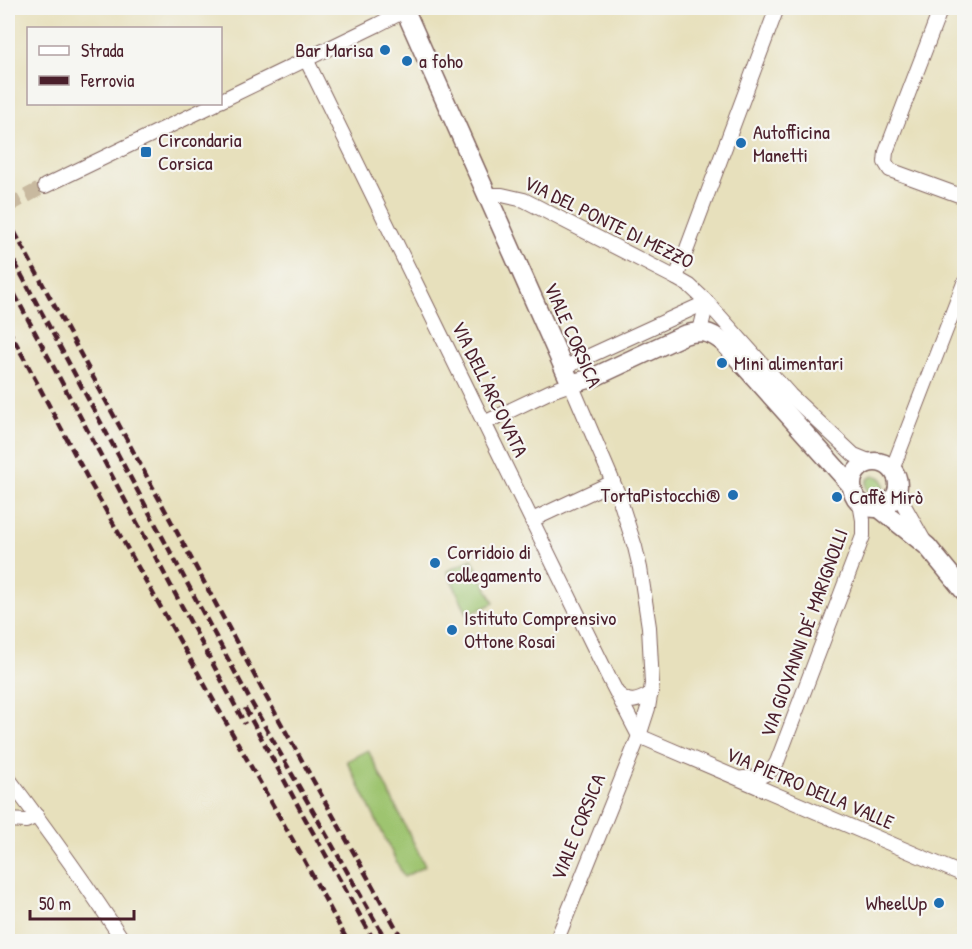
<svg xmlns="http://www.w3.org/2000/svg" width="972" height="949" font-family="'Patrick Hand',sans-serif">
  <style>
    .green { fill: #9ec46f; stroke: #74724d; stroke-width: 1.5 }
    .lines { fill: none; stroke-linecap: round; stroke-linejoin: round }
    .minor-tunnel { stroke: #c8b99f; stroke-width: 14; stroke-dasharray: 14 7; stroke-linecap: butt }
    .minor-casing { stroke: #81635e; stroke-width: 16 }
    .major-casing { stroke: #81635e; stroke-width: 21 }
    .minor { stroke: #fff; stroke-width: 14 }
    .major { stroke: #fff; stroke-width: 18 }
    .rail { stroke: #4a1f2b; stroke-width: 4.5; stroke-dasharray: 9 4.5; stroke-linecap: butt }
    .poi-dot { fill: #1f6fb2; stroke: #f6f6f2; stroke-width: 2 }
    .labels { text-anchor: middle; stroke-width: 4.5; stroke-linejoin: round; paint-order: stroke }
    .poi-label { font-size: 20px; fill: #4a1f2b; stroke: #f6f6f2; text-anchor: start }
    .street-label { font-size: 20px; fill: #4a1f2b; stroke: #f6f6f2 }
  </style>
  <rect width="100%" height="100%" fill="#f6f6f2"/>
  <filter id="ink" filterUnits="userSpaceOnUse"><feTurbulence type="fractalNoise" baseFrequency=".0167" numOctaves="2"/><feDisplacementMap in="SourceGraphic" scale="12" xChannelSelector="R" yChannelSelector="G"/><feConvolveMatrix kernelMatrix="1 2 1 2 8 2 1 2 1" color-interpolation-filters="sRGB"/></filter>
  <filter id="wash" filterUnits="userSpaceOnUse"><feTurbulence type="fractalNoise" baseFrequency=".008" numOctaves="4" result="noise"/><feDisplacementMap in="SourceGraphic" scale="24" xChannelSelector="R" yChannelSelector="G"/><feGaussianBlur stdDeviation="1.35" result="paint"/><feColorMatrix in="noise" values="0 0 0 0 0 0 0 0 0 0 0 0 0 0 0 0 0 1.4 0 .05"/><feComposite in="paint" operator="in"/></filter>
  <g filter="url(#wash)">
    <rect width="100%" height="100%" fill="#e7e0bc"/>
    <g class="green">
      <circle cx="875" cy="485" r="9"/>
      <polygon points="472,559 494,603 468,615 447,571"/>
      <polygon points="368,750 425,866 404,877 347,761"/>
    </g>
  </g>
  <g filter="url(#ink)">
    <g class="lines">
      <polyline class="minor-tunnel" points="8,206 45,186"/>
      <g class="minor-casing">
        <g id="minor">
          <polyline points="941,8 886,152 885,162 890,170 964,197"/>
          <polyline points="306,59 609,678 639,736"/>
          <polyline points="220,101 377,25 410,8"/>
          <polyline points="45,186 215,104"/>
          <polyline points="487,195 502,195 524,200 676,278 690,286 707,302 790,395 854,455 871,462"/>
          <polyline points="676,278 777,8"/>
          <polyline points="700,331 707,302"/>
          <polyline points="563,368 707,302"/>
          <polyline points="484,423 551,391 571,384 618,494 635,547 640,568 649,627 652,684 648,708 639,736 556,942"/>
          <polyline points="892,470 964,283"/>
          <polyline points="897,493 924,541"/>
          <polyline points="532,520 613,482"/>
          <path d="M618 694C630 705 637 701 651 694"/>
          <polyline points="639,736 964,875"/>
          <path d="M8 778C48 831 87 885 124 942"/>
          <path d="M743 778C758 778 770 776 777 762L863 536V520L860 503"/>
          <polyline points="8,820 26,821 37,816"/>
        </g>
      </g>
      <g class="major-casing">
        <g id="major">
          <path d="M404 8 571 384 592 378 684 335C701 330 710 331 724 343L851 485"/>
          <circle cx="875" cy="485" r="23"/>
          <polyline points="879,508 927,546 964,591"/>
        </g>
      </g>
      <use href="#minor" class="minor"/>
      <use href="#major" class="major"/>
      <g class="rail">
        <polyline points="8,220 264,693 404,942"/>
        <polyline points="8,250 250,700 387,942"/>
        <polyline points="8,282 245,724"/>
        <polyline points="8,328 88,479 304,860 348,942"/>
        <polyline points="245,708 302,813 375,942"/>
      </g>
    </g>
  </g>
  <g class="poi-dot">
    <circle cx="385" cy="50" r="6"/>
    <circle cx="407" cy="61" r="6"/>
    <circle cx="741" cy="143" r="6"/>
    <rect x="140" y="146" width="12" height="12" rx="3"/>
    <circle cx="722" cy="363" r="6"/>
    <circle cx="733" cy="495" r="6"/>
    <circle cx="837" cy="497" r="6"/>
    <circle cx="435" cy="563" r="6"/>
    <circle cx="452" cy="630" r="6"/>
    <circle cx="939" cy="903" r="6"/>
  </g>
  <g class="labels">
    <g class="poi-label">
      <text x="373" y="57" text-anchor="end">Bar Marisa</text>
      <text x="419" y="68">a foho</text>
      <text x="753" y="139">Autofficina<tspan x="753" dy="23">Manetti</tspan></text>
      <text x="158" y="147">Circondaria<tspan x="158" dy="23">Corsica</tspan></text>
      <text x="734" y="370">Mini alimentari</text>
      <text x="721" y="502" text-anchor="end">TortaPistocchi®</text>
      <text x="849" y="504">Caffè Mirò</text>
      <text x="447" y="559">Corridoio di<tspan x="447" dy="23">collegamento</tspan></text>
      <text x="464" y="625">Istituto Comprensivo<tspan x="464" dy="23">Ottone Rosai</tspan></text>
      <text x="927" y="910" text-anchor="end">WheelUp</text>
    </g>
    <g class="street-label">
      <text transform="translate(609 222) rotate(26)" y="7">VIA DEL PONTE DI MEZZO</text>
      <text transform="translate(573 335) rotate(66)" y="7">VIALE CORSICA</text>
      <text transform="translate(490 389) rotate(64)" y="7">VIA DELL'ARCOVATA</text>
      <text transform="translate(804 633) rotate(-70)" y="7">VIA GIOVANNI DE' MARIGNOLLI</text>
      <text transform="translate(810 788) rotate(23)" y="7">VIA PIETRO DELLA VALLE</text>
      <text transform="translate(578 827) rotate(-68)" y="7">VIALE CORSICA</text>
    </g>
  </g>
  <rect width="972" height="949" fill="none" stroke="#f6f6f2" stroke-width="30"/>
  <rect x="27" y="27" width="195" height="78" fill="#f6f6f2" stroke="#b1a0a2" stroke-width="1.5"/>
  <rect x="39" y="46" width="30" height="9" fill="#ffffff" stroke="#b1a0a2" stroke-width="1.5"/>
  <text x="81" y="57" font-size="18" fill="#4a1f2b">Strada</text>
  <rect x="39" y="76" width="30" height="9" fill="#4a1f2b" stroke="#b1a0a2" stroke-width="1.5"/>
  <text x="81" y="87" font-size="18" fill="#4a1f2b">Ferrovia</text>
  <path d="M30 910v9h104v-9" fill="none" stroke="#4a1f2b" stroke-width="3"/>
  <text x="39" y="910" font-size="18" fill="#4a1f2b" stroke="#f6f6f2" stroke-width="4.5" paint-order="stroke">50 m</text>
</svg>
